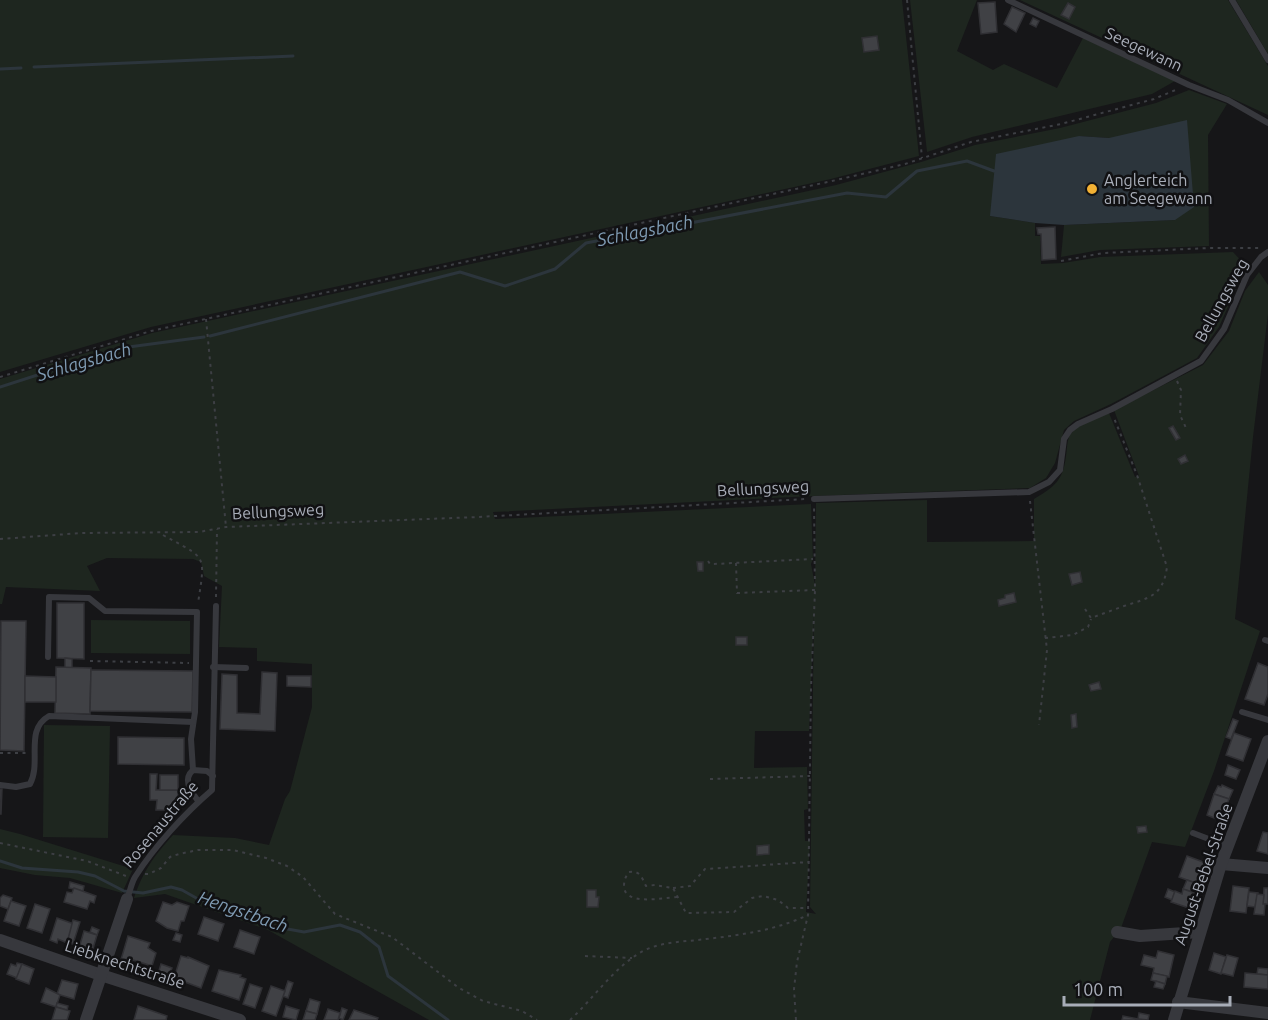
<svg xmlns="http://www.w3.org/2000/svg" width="1268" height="1020" font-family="Ubuntu,sans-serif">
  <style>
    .green { fill: #1e261f; fill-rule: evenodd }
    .water { fill: #2c353c }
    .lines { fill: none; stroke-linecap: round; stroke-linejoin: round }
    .stream { stroke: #2c353c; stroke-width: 3 }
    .building { fill: #404145; stroke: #303034; stroke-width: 1.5 }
    .path { stroke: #3d3f44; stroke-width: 2; stroke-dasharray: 3 4.5; stroke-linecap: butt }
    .service { stroke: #37383d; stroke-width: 6 }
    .minor { stroke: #37383d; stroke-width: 12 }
    .poi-dot { fill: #f2b134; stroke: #111113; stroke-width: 2 }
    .labels { text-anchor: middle; stroke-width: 5; stroke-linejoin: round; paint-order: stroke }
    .street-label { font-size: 16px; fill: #a8adb8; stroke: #111113 }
    .poi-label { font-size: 16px; fill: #a8adb8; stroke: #111113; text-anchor: start }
    .water-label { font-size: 18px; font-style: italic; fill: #7f9bb3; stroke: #111113 }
  </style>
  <rect width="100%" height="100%" fill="#161618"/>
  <g class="green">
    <polygon points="0,0 902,0 919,156 831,179 151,327 0,372"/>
    <polygon points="910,0 977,0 957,51 993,70 1004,64 1057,88 1083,38 1175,81 1152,94 972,137 927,152"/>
    <polygon points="1020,0 1228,0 1268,66 1268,115"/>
    <polygon points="1236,0 1268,0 1268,54"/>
    <path d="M1189 90 1227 104 1208 135 1209 246 1100 250 1061 257 1064 225 1175 220 1109 138 1079 136 990 216 1035 223V236H1040L1041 264 1063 263 1100 257 1233 252 1246 266 1219 327 1197 358 1111 404 1074 421 1064 430 1055 463 1046 478 1030 488 814 496 493 512 495 519 811 504 813 559 811 564 815 585 816 503 927 500V542L1034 541V499C1054 487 1063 481 1066 456 1067 450 1067 442 1069 437 1076 423 1096 419 1109 413L1135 477 1139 476 1114 410 1203 365 1229 331 1245 291 1259 272 1268 285V314L1253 437 1235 619 1260 631 1214 771 1185 847 1152 842 1121 928 1110 942 1090 1020H429L268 930 165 894 134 898C143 871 154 856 173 835L235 838 269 845 285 799 290 791 312 707V664L257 661V648L219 647 222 586 204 576 201 562 193 559 107 558 87 566 100 591 6 587 2 604H0V379L152 333 836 185 921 162 975 145 1060 128 1156 103ZM814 613 810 907 816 914 806 912 810 841H805L804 810 808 809 807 767 754 768 755 731H809Z"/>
    <polygon points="91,620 190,621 190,654 91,653"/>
    <polygon points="44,725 110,726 108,838 43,837"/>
    <polygon points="0,829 20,834 133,869 122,893 70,878 35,875 0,868"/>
  </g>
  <polygon class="water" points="1187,120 1194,207 1175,220 1064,225 1035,223 990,216 996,154 1079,136 1109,138"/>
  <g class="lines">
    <g class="stream">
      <polyline points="34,67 293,56"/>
      <polyline points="0,69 21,68"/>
      <polyline points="210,336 460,272 505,286 555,269 586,243 847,193 886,197 917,171 967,161 994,171"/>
      <polyline points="0,387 121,348 204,337"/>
      <polyline points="0,861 22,868 78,872 95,876 124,891 143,893 171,887 182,890 198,899 222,906 271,926 304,932 340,925 360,932 379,947 388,976 448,1020"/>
    </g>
  </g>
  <g class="building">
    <polygon points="995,2 997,32 981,34 978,3"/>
    <polygon points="1068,3 1075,7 1069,19 1061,15"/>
    <polygon points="1012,7 1025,13 1016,32 1004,24"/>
    <polygon points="1033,18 1039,21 1036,27 1030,24"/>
    <polygon points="877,36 879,50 864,52 862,38"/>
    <polygon points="1055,227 1056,259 1042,260 1041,234 1038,234 1037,228"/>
    <polygon points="1173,426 1180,438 1176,440 1169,428"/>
    <polygon points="1185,455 1188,461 1181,464 1178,459"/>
    <polygon points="697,562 703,562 703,571 698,571"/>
    <polygon points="1080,572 1082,582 1072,585 1069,574"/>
    <polygon points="1014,593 1016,602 999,606 998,600 1005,598 1005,595"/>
    <polygon points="57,603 84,603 84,659 57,658"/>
    <polygon points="1,621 26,621 24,751 0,750"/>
    <rect x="736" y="637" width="11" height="8"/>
    <polygon points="65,658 72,659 72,668 65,668"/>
    <polygon points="1258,663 1268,667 1268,694 1264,705 1245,699"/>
    <polygon points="56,667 91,668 90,714 55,713"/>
    <polygon points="91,670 193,671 192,712 90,711"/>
    <polygon points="262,672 277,673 275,731 220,729 222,674 237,675 237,713 260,714"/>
    <polygon points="25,676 56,677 56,702 25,702"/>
    <polygon points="287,676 311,676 311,687 287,686"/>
    <polygon points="1099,682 1101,689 1091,691 1089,685"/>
    <polygon points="1076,714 1077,727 1072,728 1071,715"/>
    <polygon points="1233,719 1238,721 1231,739 1226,737"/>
    <polygon points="1234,733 1251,739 1243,761 1226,755"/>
    <polygon points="118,737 184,738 184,765 118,764"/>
    <polygon points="1228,765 1240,770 1236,779 1225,775"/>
    <polygon points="150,774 157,774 156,790 178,790 178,810 156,810 157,800 150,800"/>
    <rect x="160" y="775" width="18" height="15"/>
    <polygon points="1222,785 1233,790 1229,799 1214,794 1218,786 1221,787"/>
    <polygon points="0,789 2,789 1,814 0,814"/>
    <polygon points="1214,794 1229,799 1221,821 1207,815"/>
    <polygon points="1146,826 1147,832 1138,833 1137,827"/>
    <polygon points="1263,832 1268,833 1268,854 1257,851"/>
    <polygon points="769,845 769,854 757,855 757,846"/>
    <polygon points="1187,856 1206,863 1198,884 1179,877"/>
    <polygon points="1187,880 1198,884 1195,893 1183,889"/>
    <polygon points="70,882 84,886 83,891 69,888"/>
    <polygon points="1233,886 1249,888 1246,913 1230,911"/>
    <polygon points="74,888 96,896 94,903 90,901 87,909 64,902 67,892 72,893"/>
    <polygon points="1264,888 1268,888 1268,904 1263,904"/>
    <polygon points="1168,889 1175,892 1172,900 1165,897"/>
    <polygon points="1183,889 1195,893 1189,908 1171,902 1175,891 1182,894"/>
    <polygon points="587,890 596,890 596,897 599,897 598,907 587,907"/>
    <polygon points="1249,892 1258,893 1255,907 1247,906"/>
    <polygon points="1257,894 1264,895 1263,904 1265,904 1264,915 1254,914"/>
    <polygon points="3,895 12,898 8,909 0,906 0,898"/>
    <polygon points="11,901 26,906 19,926 4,921"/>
    <polygon points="163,902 172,905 177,902 189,906 184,921 181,921 178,931 167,928 156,921"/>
    <polygon points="35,904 50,909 42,933 27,928"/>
    <polygon points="204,917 224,924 218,941 198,934"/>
    <polygon points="57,918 74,924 67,943 58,939 57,943 50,940"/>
    <polygon points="73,920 80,922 73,944 67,943"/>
    <polygon points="92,927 99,930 97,935 90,932"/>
    <polygon points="240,930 260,937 254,954 234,947"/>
    <polygon points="84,931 97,935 92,952 79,948"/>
    <polygon points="176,933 182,935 180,942 173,940"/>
    <polygon points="128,936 150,943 148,948 156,953 152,966 133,960 131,966 120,963"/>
    <polygon points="1158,951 1174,955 1169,977 1153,973 1154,968 1141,965 1144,955 1156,958"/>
    <polygon points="1214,953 1226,957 1221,974 1209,970"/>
    <polygon points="1227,955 1238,958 1233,976 1221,973"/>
    <polygon points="181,956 188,958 188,957 209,966 201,988 174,978"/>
    <polygon points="17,963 22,964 17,978 7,974 11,964 16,966"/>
    <polygon points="22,964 34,969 29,984 16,979"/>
    <polygon points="161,964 172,968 168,978 158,974"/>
    <polygon points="1258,968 1268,969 1268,975 1257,974"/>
    <polygon points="219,970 241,975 240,977 246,979 239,1000 212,991"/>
    <polygon points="1153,973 1167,976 1165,984 1151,980"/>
    <polygon points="1245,973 1268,975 1268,989 1244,987"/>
    <polygon points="62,980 78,984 74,999 57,994"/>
    <polygon points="288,981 293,983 288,998 283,996"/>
    <polygon points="1156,981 1165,984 1163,989 1154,987"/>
    <polygon points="250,984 262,988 255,1008 243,1004"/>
    <polygon points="271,986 285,991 276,1016 262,1011"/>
    <polygon points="46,988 60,995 56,1007 41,1002"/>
    <polygon points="310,999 320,1002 317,1014 306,1011"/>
    <polygon points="57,1003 68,1006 67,1010 56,1007"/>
    <polygon points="138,1006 167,1016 166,1020 134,1020"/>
    <polygon points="286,1006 299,1010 296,1020 283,1017"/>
    <polygon points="56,1007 70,1011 67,1020 52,1020"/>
    <polygon points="342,1008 347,1010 343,1020 339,1018"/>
    <polygon points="328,1009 340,1013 338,1020 324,1020"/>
    <polygon points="354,1010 378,1018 377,1020 349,1020"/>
    <polygon points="306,1011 317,1014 315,1020 303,1020"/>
    <polygon points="1139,1013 1149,1015 1148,1020 1138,1019"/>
    <polygon points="1123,1016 1138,1019 1141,1020 1122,1020"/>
  </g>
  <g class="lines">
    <g class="path">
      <polyline points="907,0 922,158"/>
      <polyline points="1061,261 1103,253 1209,248 1259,248"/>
      <polyline points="206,319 226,527"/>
      <polyline points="0,377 151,331 832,181 905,164 971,142 1061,124 1154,99 1178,89"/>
      <polyline points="1177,381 1181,390 1180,415 1186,428"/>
      <polyline points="1030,501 1047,650 1039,725"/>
      <path d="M163 535C206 559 206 552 198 603"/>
      <polyline points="0,539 82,533 199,532 226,527 478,517 806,499"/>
      <polyline points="708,561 710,564 714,564 813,559"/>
      <polyline points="736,563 737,593 815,590"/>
      <polyline points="216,597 217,529"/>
      <path d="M1085 609 1091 618C1102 614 1113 610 1124 606 1148 598 1163 597 1167 567L1137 475 1114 418"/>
      <polyline points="1045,638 1073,635 1088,627 1091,619"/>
      <polyline points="90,661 189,663"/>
      <polyline points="0,753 26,753"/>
      <polyline points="710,779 810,776"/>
      <polyline points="0,843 87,861 126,876"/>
      <polyline points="145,874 149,874 161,868 170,857 179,854 198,850 233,850 266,858 287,866 303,877 335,914 392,937 459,988 483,1001 522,1011 537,1020"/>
      <polyline points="673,888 690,886 705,869 809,862"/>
      <path d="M677 897C663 898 624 906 624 886 624 880 626 876 629 872 640 870 642 878 646 886L655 885 673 888 686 913 734 912 752 898 763 896 778 900 788 908H808"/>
      <polyline points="585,956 632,958"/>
      <path d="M570 1020C594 998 614 967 643 951 663 941 685 942 706 939 742 935 776 930 808 915"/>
      <polyline points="796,1020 794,989 797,962 808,915 811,688 815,590 814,506"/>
    </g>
    <g class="service">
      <polyline points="1008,0 1189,85 1228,100 1268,123"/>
      <polyline points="1232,0 1268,60"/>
      <polyline points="814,499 1029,492 1049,482 1060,470 1064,439 1070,430 1078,424 1112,409 1201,361 1224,329 1247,275 1261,257 1268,252"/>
      <polyline points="1265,640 1268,641"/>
      <polyline points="48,657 49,597 89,598 105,611 197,612 195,712 191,739 193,770"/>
      <polyline points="213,667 246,668"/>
      <polyline points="1242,712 1268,720"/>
      <path d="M0 785 16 787 30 784C42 762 24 730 49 716L193 722"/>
      <path d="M198 801C191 791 182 780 193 770L207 771 213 776"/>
      <polyline points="1193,833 1227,846"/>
      <path d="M127 899C130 892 131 884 135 877 154 847 185 813 212 790L216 606"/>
    </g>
    <g class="minor">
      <polyline points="1221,864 1268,868"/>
      <polyline points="1117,932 1140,936 1200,932"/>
      <polyline points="0,940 101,975 240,1020"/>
      <polyline points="1178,1002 1268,1013"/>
      <polyline points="86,1020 127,899"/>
      <polyline points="1174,1020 1221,864 1268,741"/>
    </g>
  </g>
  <circle class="poi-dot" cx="1092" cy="189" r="6"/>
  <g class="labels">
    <g class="street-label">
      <text transform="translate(1144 49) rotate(25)" y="6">Seegewann</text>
      <text transform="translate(1221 300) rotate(-61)" y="6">Bellungsweg</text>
      <text transform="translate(763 488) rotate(-3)" y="6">Bellungsweg</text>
      <text transform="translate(278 511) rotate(-3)" y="6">Bellungsweg</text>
      <text transform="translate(160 824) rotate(-50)" y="6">Rosenaustraße</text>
      <text transform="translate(1203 874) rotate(-71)" y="6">August-Bebel-Straße</text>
      <text transform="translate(125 964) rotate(18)" y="6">Liebknechtstraße</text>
    </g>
    <g class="poi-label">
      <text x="1104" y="186">Anglerteich<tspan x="1104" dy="18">am Seegewann</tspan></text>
    </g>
    <g class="water-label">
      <text transform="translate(645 231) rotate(-11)" y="6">Schlagsbach</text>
      <text transform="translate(84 362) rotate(-16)" y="6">Schlagsbach</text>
      <text transform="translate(243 912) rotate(19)" y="6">Hengstbach</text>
    </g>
  </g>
  <path d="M1064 996v9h166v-9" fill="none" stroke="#a8adb8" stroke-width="3"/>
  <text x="1073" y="996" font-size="18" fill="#a8adb8" stroke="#111113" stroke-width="4.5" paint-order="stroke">100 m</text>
</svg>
